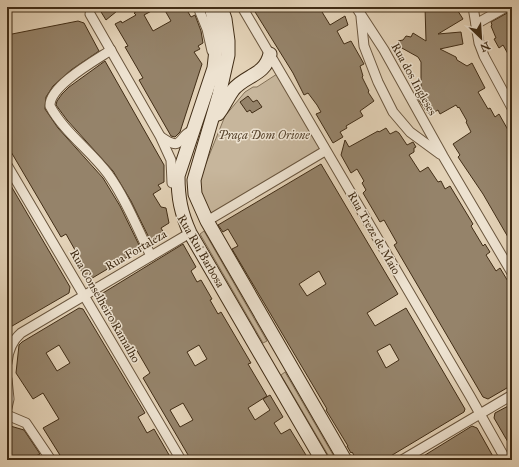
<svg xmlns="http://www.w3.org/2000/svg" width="519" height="467" font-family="'IM FELL Great Primer',serif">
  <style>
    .green { fill: #c7b69c; stroke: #847259 }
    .building { fill: #95836a; stroke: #412d16; fill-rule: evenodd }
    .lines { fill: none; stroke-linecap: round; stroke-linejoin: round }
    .minor-casing { stroke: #6a563e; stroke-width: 11 }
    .secondary-casing { stroke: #412d16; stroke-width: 15 }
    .minor { stroke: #ede2d0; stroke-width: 9 }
    .secondary { stroke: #ede2d0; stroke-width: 13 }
    .labels { text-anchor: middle; stroke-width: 3; stroke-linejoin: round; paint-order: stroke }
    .street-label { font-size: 12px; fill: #412d16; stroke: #ede2d0 }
    .park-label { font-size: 12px; font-style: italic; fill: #5c4831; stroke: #ede2d0 }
  </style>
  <rect width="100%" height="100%" fill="#e3d2b7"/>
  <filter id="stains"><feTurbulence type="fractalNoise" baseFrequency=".005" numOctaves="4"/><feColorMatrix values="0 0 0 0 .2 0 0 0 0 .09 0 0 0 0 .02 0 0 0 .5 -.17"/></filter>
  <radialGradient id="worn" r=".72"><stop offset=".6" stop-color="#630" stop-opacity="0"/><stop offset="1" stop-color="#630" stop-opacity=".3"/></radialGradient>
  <g class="green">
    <polygon points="277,74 321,149 210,216 201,194 200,178 225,116 245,92 253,87 257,87"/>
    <polygon points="204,231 267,341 263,343 200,234"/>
    <polygon points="285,372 336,460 331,460 281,375"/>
  </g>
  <g class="building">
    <polygon points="98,7 122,7 106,20"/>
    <polygon points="144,7 159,7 144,15 153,31 171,21 163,7 185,7 191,17 195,15 201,31 203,43 198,46 200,49 194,52 202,64 180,132 175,137 171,136 139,80 143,78 125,47 128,46 115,24 121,21 122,23 136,15 134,13"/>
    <polygon points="252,7 319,7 330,25 345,16 348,25 337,31 344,44 351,41 364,64 360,66 363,76 362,77 369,91 368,92 374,101 360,111 363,116 346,126 347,128 340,132 343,137 333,143 316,114 321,112 317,105 308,93 304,95 293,73"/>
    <polygon points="425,7 456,8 463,19 438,34 461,32 463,44 440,49 456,57 457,60 467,66 472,63 485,88 478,92 488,109 490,108 495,117 499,114 512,137 512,244 483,194 458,157 460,155 453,144 471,132 466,122 467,121 459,107 458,108 456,105 440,114 438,110 429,115 416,96 421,93 421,62 418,57 400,47 398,41 403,40 406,36 411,37 413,33 426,41"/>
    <polygon points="511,9 512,10 512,61 503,45 499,48 494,39 496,38 491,26 492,25 491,22 509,12"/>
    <polygon points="78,21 84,23 99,51 71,70 53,86 46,97 45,109 58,128 103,178 120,206 141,249 89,280 84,276 71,253 75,250 66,234 61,237 7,145 7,35"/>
    <polygon points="105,61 164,165 164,182 158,185 161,189 153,194 161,207 166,208 169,223 161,228 165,235 152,244 131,201 113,171 67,120 56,105 57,101 62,94 69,87"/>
    <polygon points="248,96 253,102 257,100 262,107 252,113 250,110 247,112 240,102"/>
    <polygon points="386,128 390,134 396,131 399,133 407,145 413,142 416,147 414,148 414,152 409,155 420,172 428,167 438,182 441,181 445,189 450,186 473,224 471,226 483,246 485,244 490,252 486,255 496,271 500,268 512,288 512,385 488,399 483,397 394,245 397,243 384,220 380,222 363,193 366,190 362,183 364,181 357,169 351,173 341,155 345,140 349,147 378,131 379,132"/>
    <path d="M321 164 398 294 367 313 375 326 406 308 465 409 464 412 384 460H357L352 452 351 453 347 446H348L326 410 327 409 232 249 238 246 228 229 223 232 218 225ZM319 271 326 284 307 296 299 284ZM390 344 399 360 386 368 377 351Z"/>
    <polygon points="7,179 70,287 69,293 7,329 7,227 10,225 7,220"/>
    <path d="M183 244 196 267 191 271 197 282 201 280 212 299 210 300 218 314 221 312 251 363 248 364 267 396 248 408 255 420 270 410 263 399 270 395 283 417 274 423 281 434 290 429 309 460H191L143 378 150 373 136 349 129 353 97 299 98 296ZM199 345 207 359 195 366 187 352ZM183 403 193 420 180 427 170 410Z"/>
    <path d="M79 308 83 309 145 413 138 417 147 433 154 429 172 460H139L137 457 132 460H63L43 428 59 419 43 393 33 399 16 373 19 345 22 342ZM59 345 70 363 57 371 46 353Z"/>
    <polygon points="512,404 512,449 494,418 495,413"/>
    <polygon points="7,425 24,430 40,454 34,457 35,460 10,460 7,455"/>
    <polygon points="472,426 477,428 495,460 417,460"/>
  </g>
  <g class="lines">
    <g class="minor-casing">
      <g id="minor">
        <polyline points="198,7 207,29 212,51"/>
        <polyline points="242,7 470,396 506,460"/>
        <polyline points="356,7 384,50 443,156 512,273"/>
        <polyline points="473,7 479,43 484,56 512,108"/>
        <polyline points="90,14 160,136 171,160 172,183"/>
        <polyline points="361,17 364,46 378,82 393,112 410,132 440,154"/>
        <polyline points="476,24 506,7"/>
        <path d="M111 50C96 60 49 86 50 106 64 132 90 150 108 174 126 199 137 228 151 256"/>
        <path d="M161 137C183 152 177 138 191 131"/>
        <polyline points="7,165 181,460"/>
        <polyline points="207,221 325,151"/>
        <path d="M7 363C8 350 12 341 21 333L190 233"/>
        <polyline points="7,379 9,399 7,408"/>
        <polyline points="7,415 26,423 51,460"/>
        <polyline points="402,460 512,395"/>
      </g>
    </g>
    <g class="secondary-casing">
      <g id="secondary">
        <path d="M211 7C217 28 217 47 214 68L178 176C178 198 181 213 190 233L322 460"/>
        <polyline points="221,7 225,19 228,41 228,55 219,95 194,180 195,194 207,221 345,460"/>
        <path d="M218 114C224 107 227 98 233 90 245 75 265 76 270 54"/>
      </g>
    </g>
    <use href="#minor" class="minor"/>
    <use href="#secondary" class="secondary"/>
  </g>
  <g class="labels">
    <g class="street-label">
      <text transform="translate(414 79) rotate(61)" y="4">Rua dos Ingleses</text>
      <text transform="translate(374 233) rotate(60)" y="4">Rua Treze de Maio</text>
      <text transform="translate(136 250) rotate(-30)" y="4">Rua Fortaleza</text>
      <text transform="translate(201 251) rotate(60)" y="4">Rua Rui Barbosa</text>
      <text transform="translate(105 306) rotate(60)" y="4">Rua Conselheiro Ramalho</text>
    </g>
    <g class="park-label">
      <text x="264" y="139">Praça Dom Orione</text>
    </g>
  </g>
  <rect width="519" height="467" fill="none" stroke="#e3d2b7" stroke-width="24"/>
  <rect x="8" y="8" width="503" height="451" fill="none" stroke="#412d16" stroke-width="2"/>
  <rect x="12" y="12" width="495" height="443" fill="none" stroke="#412d16"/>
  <g transform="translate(481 38) rotate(155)" stroke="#ede2d0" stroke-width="3" paint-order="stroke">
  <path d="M0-3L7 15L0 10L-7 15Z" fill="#412d16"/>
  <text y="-6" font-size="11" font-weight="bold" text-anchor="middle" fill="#412d16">N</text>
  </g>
  <rect width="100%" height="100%" filter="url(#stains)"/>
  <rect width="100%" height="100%" fill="url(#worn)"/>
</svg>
